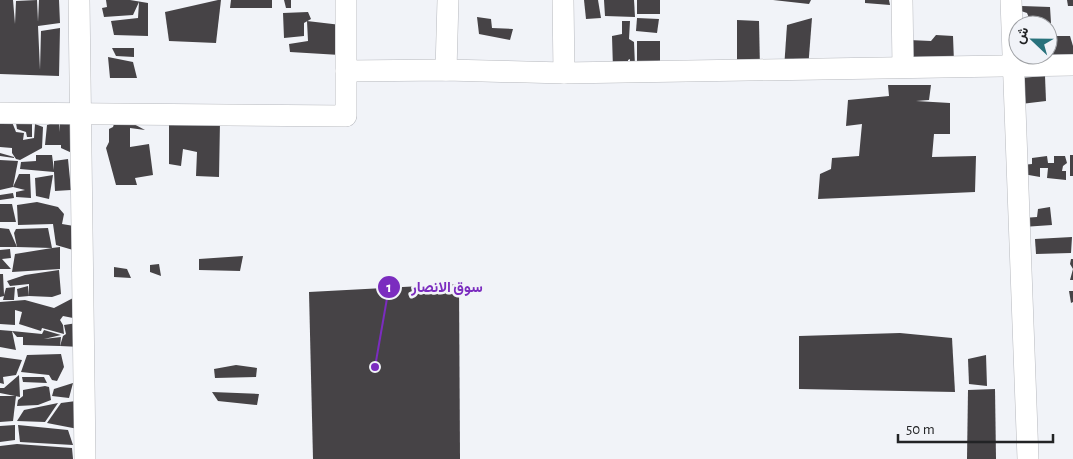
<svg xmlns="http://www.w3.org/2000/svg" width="1073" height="459" font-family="'Alegreya Sans',Vazirmatn,sans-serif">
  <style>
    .building { fill: #464346 }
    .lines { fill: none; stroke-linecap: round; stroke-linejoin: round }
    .minor-casing { stroke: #b7b9be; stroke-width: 22 }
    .minor { stroke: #fff; stroke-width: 21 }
    .leader { fill: none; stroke: #7b2cbf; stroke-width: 2 }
    .callout-dot { fill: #7b2cbf; stroke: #f1f3f8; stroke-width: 2 }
    .mark-label { font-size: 15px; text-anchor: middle; font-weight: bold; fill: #fff }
    .callout-label { font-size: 15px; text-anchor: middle; font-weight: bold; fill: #7b2cbf; stroke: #f1f3f8; stroke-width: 5; stroke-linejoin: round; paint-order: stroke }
  </style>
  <rect width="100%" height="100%" fill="#f1f3f8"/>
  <g class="building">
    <polygon points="0,0 13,0 15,24 16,1 37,0 38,22 39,0 59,0 60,23 38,26 40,70 41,31 60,28 59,76 0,74"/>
    <polygon points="106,0 130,0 148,3 148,36 114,35 111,21 138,18 139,2 133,15 104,17 102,8 107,7"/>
    <polygon points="218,0 221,0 216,43 169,41 165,12"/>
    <polygon points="231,0 272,0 272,8 230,8"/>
    <polygon points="284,0 291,0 291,8 286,8"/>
    <polygon points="584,0 598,0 601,18 586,19"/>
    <polygon points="604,0 634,0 635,17 605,16"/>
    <rect x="637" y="0" width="23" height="14"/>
    <polygon points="773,0 811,0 809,4"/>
    <polygon points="865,0 889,0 890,5 865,3"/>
    <polygon points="1067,0 1073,0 1073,6 1068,6"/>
    <polygon points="1022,6 1050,7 1051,23 1039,23 1040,19 1030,20 1027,13 1021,11"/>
    <polygon points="308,12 311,19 304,23 304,36 284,38 283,13"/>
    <polygon points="477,17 491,19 492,28 513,29 510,40 479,34"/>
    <polygon points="637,18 659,19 657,33 636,31"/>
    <polygon points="812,18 808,69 784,69 787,25"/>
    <polygon points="737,20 759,21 760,69 737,70"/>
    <polygon points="307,21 341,25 340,55 290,52 289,44 308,41"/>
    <polygon points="622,21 630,21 629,39 634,42 635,66 630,67 630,59 628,60 628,67 613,69 612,36 622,34"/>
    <polygon points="936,35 953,36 954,62 908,62 909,40 931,41"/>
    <polygon points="1048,36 1070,36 1073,46 1073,69 1048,70"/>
    <polygon points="637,41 660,41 660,64 637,63"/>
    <polygon points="112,48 134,48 134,57 116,56"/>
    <polygon points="108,57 133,62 137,78 110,78"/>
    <polygon points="1045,76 1046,101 1021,104 1020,78"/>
    <polygon points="888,85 931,85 929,100 916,101 950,103 950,134 934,134 932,157 976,156 975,192 818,199 820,174 831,169 832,158 859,156 862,124 846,126 848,100 889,96"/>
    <polygon points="117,115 145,130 130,128 130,147 149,144 153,175 135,178 137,185 116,185 106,148 109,142 109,129 113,127"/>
    <polygon points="32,121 32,137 27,137 26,132 17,129 16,123"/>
    <polygon points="59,121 60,132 60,124 74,124 72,153 61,148 61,145 45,145 47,125"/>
    <polygon points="169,121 220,121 219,177 196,176 197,152 183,149 181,166 169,164"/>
    <polygon points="12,122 16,132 24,133 23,140 34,138 35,124 43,127 42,148 20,160 16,159 12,153 12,148 0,147 0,124"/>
    <polygon points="0,153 14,157 14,158 0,156"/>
    <polygon points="36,155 52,155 54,170 54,161 68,159 71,190 55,191 54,172 20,169 21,162 36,161"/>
    <rect x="1070" y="155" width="3" height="21"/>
    <polygon points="1047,156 1048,163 1054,163 1054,156 1065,156 1067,163 1063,166 1062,171 1066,171 1066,180 1047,178 1048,168 1040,168 1040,177 1023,174 1022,165 1032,164 1032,158"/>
    <polygon points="0,160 18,161 13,187 0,190"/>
    <polygon points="19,174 30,174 31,198 16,197 16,192 25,190 13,187"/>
    <polygon points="53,175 49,199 36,196 35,178"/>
    <polygon points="13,193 14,198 0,200 0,195"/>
    <polygon points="37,202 58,207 64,214 62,224 74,226 73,250 56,245 53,224 18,225 17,205"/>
    <polygon points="0,204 12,204 16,222 0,222"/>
    <polygon points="1050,207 1052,225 1023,227 1023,218 1037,217 1038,209"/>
    <polygon points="0,228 9,229 17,247 0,247"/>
    <polygon points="48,228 52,248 60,247 60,269 12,272 15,254 52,248 17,247 14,233 16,229"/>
    <polygon points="1072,237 1071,253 1036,254 1035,239"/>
    <polygon points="10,249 11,258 2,259 11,269 0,269 0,250"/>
    <polygon points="243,256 240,271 199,270 199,259"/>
    <polygon points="1071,259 1073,259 1073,280 1070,280 1073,269 1070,264"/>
    <polygon points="159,264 161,276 150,272 150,265"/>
    <polygon points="114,267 127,269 131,278 114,277"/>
    <polygon points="59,270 61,294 52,297 29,296 29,284 10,286 7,281 25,275"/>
    <polygon points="0,274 3,274 4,295 6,288 15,287 14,300 3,300 4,296 0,297"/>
    <polygon points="459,284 460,459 313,459 309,292"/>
    <polygon points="28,286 29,296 18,297 17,289"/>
    <polygon points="1069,291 1073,291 1073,302 1071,303"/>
    <polygon points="75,297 73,318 63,316 60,320 63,325 64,334 42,328 41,331 19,324 22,312 15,310 15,325 0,324 0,302 25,300 54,308"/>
    <polygon points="77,323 81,347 60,346 63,336 66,334 64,325"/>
    <polygon points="0,330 12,331 42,334 44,330 61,335 44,339 61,337 60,346 23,345 23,337 17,337 12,331 16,350 0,347"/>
    <polygon points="900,333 952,338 955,392 799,389 799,336"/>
    <polygon points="61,354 64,367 57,381 52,380 49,375 21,372 27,355"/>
    <polygon points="986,355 987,386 969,384 968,359"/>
    <polygon points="0,357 22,360 16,375 3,377 4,384 0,383"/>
    <polygon points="236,365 257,368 256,377 215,378 214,369"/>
    <polygon points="19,375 20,397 0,393 0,388 4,388"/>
    <polygon points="22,377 44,377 47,383 23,382"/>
    <polygon points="73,383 69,398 52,396 54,389"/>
    <polygon points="45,386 49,387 51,400 38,405 17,406 18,400 23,396 23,390"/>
    <polygon points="995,389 996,459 967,459 968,390"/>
    <polygon points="212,392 259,394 257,405 218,401"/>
    <polygon points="0,396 16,396 13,421 0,422"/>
    <polygon points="76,401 78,429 47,423 61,403"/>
    <polygon points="58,403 45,422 17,421 24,410"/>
    <polygon points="15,425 15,440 0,442 0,426"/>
    <polygon points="18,425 68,430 73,445 20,442"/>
    <polygon points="17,444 72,448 73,459 0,459 0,446"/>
  </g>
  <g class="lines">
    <g class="minor-casing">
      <g id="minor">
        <polyline points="79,0 85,459"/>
        <polyline points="563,0 564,73"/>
        <polyline points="902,0 903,67"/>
        <polyline points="1011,0 1028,459"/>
        <polyline points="446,70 448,0"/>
        <polyline points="346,71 446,70 564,73 1073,65"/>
        <polyline points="0,113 346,116 346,0"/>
      </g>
    </g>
    <use href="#minor" class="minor"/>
  </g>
  <path class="leader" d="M375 367L389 287"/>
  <g class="callout-dot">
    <circle cx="375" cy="367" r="5"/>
    <circle cx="389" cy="287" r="12"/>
  </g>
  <g class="mark-label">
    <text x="389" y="292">1</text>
  </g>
  <g class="callout-label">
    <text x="447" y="292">سوق الانصار</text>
  </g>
  <g transform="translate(1033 40) rotate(292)"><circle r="24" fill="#f1f3f8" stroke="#9ea0a4"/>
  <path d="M0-4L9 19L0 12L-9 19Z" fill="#29727c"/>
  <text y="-8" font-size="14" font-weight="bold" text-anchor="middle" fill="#222325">ش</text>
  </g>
  <path d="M898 434v8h155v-8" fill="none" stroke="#222325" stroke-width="2.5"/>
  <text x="906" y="434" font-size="15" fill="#222325" stroke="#f1f3f8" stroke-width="4" paint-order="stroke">50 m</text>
</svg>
